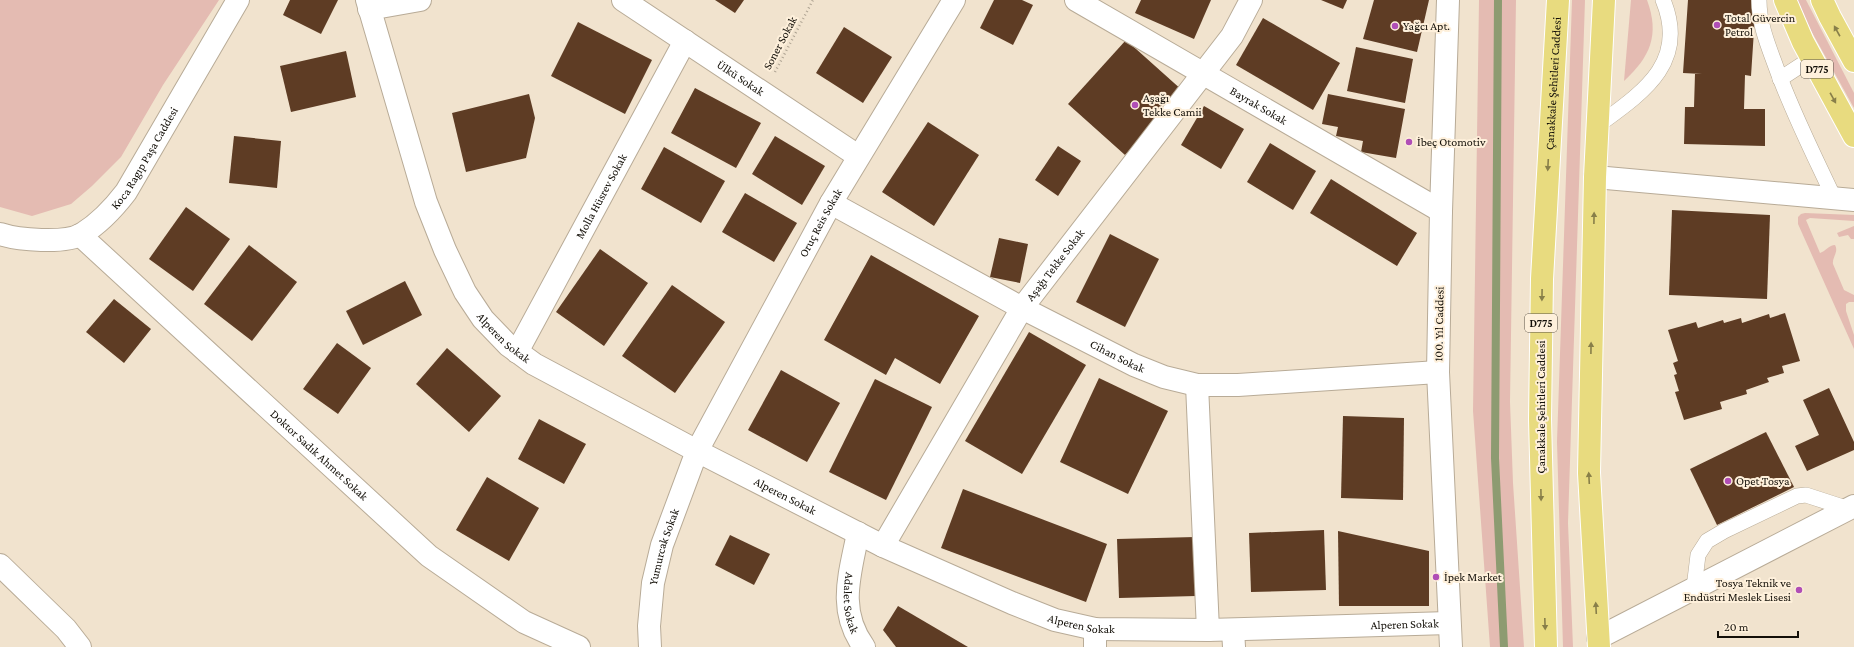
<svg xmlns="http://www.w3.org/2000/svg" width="1854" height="647" font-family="'Crimson Pro',serif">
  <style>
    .green { fill: #e4bbb2 }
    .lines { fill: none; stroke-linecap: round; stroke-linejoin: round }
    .stream { stroke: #8d9b71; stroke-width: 8 }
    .building { fill: #5e3c24 }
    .service-casing { stroke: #b8ab97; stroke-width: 16 }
    .minor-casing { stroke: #b8ab97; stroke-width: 24 }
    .tertiary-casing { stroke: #b8ab97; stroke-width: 24 }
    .primary-casing { stroke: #fff; stroke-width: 24 }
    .path { stroke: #aea392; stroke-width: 2.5; stroke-dasharray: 1 3; stroke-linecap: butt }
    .service { stroke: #fff; stroke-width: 15 }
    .minor { stroke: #fff; stroke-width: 22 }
    .tertiary { stroke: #fff; stroke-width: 22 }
    .primary { stroke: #e8db7f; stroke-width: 22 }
    .oneway { fill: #887f49 }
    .poi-dot { fill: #b04eb6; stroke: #fef0db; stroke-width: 1.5 }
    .labels { text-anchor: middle; stroke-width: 4; stroke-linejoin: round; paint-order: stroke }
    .shield { fill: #fef0db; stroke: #5a5247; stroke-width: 1 }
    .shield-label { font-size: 11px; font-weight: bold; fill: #130f08 }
    .poi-label { font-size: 12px; fill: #130f08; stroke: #fef0db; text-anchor: start }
    .street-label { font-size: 12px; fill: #130f08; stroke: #fef0db }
  </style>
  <rect width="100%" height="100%" fill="#f1e3ce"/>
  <g class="green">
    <polygon points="0,0 219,0 163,85 121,157 92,186 71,204 32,216 0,207"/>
    <polygon points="1479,0 1516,0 1510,402 1513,483 1524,647 1490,647 1473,411"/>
    <polygon points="1572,0 1585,0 1568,523 1573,647 1563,647 1557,442"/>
    <path d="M1631 0H1647C1660 35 1650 57 1624 81Z"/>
    <polygon points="1797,0 1806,0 1854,93 1854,108 1804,18"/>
    <path d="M1805 213 1854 215V221L1810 218 1806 220 1820 253C1826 251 1829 245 1835 245 1839 252 1832 257 1833 264L1844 290 1854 295V302H1849L1846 304V311L1854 335V349L1798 224V217L1801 214Z"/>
    <polygon points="1854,226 1854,239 1851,239 1848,235 1839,237 1837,233"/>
  </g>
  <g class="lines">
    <polyline class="stream" points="1498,0 1495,458 1504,647"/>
  </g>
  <g class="building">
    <polygon points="290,0 338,0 321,34 283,15"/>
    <polygon points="715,0 744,0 735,13"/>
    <polygon points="994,0 1022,0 1033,5 1013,45 980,28"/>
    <polygon points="1141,0 1211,0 1194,39 1135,13"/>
    <polygon points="1321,0 1347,0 1343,9"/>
    <polygon points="1374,0 1429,0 1417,52 1363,39"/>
    <polygon points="1688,0 1756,0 1751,76 1745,75 1744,109 1765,109 1765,146 1684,144 1685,107 1694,107 1695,74 1702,74 1683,73"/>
    <polygon points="1263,18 1340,63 1313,110 1236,65"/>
    <polygon points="578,22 652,60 625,114 551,76"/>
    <polygon points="844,27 892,57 863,103 816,73"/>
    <polygon points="1126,40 1183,91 1125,155 1068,104"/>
    <polygon points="1356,47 1413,59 1405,103 1347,91"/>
    <polygon points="346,51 356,97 291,112 280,66"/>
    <polygon points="695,88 761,123 736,168 671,133"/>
    <polygon points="529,94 535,118 526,158 466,172 452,113"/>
    <polygon points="1328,94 1405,109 1396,158 1361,152 1363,141 1336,136 1338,127 1322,124"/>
    <polygon points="1204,106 1244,129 1221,169 1181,145"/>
    <polygon points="928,122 979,155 934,226 882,192"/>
    <polygon points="234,136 281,141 277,188 229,183"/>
    <polygon points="775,136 825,166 802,205 752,174"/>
    <polygon points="1270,143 1316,171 1293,210 1247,182"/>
    <polygon points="1058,146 1081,161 1058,196 1035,180"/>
    <polygon points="664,147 725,181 701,223 641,189"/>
    <polygon points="1331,179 1417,233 1397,266 1310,213"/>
    <polygon points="745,193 797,223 774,262 722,232"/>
    <polygon points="186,207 230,239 193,291 149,259"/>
    <polygon points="1672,210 1770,215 1767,299 1669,295"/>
    <polygon points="1110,234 1159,259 1125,327 1076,302"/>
    <polygon points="999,238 1028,244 1020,283 990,277"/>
    <polygon points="249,245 297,282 252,341 204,304"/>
    <polygon points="600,249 648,283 604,346 556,312"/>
    <polygon points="871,255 979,316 940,384 895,358 886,375 824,340"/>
    <polygon points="405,281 422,315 363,345 346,311"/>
    <polygon points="672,285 725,322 675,393 622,356"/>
    <polygon points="114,299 151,329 124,363 86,332"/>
    <polygon points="1785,313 1800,361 1782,366 1784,373 1767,378 1769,382 1746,390 1747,394 1720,402 1722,409 1684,420 1675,392 1679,391 1674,375 1677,374 1673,363 1678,361 1668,330 1696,322 1698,328 1723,320 1724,323 1741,318 1742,323 1769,314 1770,318"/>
    <polygon points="1029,332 1086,365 1022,474 965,441"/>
    <polygon points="337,343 371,368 338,414 303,389"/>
    <polygon points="447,348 501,396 469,432 416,384"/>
    <polygon points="781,370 840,403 807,462 748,430"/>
    <polygon points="1099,378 1168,411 1128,494 1060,462"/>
    <polygon points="875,379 932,407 886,500 829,472"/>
    <polygon points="1829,388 1854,442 1854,450 1807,471 1795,446 1819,435 1803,400"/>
    <polygon points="1343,416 1404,418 1403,500 1341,498"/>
    <polygon points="539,419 586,444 564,484 518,459"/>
    <polygon points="1766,432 1794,487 1717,525 1690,469"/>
    <polygon points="487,477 539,508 509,561 456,530"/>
    <polygon points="963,489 1107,544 1086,602 941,548"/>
    <polygon points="1324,530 1326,590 1251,592 1249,533"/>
    <polygon points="1338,531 1429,551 1429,606 1339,606"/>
    <polygon points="730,535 770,554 754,585 715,565"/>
    <polygon points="1195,537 1196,596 1119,598 1117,539"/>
    <polygon points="898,606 968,647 896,647 883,630"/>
  </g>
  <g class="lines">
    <g class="service-casing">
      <g id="service">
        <path d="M1759 0C1759 24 1768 45 1776 67 1792 112 1814 155 1834 198"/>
        <polyline points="1780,79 1812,58"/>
        <path d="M1597 126C1642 93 1689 63 1663 0"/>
        <polyline points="1694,588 1698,555 1707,541 1724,531 1797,496 1806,495 1849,509"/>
      </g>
    </g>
    <g class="minor-casing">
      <g id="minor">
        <path id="s1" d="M623 0 858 156"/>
        <path id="s2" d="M1076 0 1441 211"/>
        <polyline points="369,9 420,0"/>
        <polyline points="1595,177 1854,200"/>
        <path id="s3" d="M831 203 1022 308 1134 365 1164 377 1197 385H1238L1438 372"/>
        <path id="s4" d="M80 235 429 556 524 622 579 647"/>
        <path id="s5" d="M517 352 685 41"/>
        <polyline points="1197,385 1208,630"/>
        <path id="s6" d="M858 533C850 574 837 610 864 647"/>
        <path id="s7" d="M883 546 1022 308 1232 36 1251 0"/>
        <polyline points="0,565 66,629 80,647"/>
        <polyline points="1095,629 1095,647"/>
        <polyline points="1233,630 1234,647"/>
        <polyline points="1598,638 1854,506"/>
        <path id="s8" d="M650 647 649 626 653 583 662 545 697 451 831 203 954 0"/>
      </g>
    </g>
    <g class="tertiary-casing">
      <g id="tertiary">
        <path id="s9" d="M367 0 426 202 445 250 465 292 483 319 508 345 534 364 697 451 883 546 1012 603 1055 620 1095 629 1208 630 1449 623"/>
        <polyline points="1448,0 1441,211 1438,372 1451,647"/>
        <path id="s10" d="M0 234C18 240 65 244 82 234 100 223 113 209 126 192L238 0"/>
      </g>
    </g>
    <g class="primary-casing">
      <g id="primary">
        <polyline points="1785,0 1803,42 1854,136"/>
        <polyline points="1822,0 1830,17 1854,61"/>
        <path id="s11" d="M1546 647 1540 419 1542 279 1558 0"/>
        <polyline points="1599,647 1589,473 1595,177 1604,0"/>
      </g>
    </g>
    <polyline class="path" points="775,72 813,0"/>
    <use href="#service" class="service"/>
    <use href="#minor" class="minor"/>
    <use href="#tertiary" class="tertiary"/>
    <use href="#primary" class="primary"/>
  </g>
  <defs><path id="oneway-solid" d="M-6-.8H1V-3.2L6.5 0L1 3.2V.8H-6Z"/></defs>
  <g class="oneway">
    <use href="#oneway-solid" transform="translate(1837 31) rotate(-119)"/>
    <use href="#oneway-solid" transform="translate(1833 98) rotate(61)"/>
    <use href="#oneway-solid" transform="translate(1548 165) rotate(93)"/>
    <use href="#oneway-solid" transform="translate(1594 218) rotate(-89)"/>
    <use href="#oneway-solid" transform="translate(1542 295) rotate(91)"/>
    <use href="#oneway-solid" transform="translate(1591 348) rotate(-89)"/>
    <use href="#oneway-solid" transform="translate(1589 478) rotate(-93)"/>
    <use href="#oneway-solid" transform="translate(1541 495) rotate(89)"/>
    <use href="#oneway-solid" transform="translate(1596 608) rotate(-93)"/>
    <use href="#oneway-solid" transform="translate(1545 624) rotate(88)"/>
  </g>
  <g class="poi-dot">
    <circle cx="1717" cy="25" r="4"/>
    <circle cx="1395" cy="26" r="4"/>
    <circle cx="1135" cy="105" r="4"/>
    <circle cx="1409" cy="142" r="4"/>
    <circle cx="1728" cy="481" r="4"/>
    <circle cx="1436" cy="577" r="4"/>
    <circle cx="1799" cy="590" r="4"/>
  </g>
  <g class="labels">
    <g class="shield">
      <rect x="1801" y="60" width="32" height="18" rx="3"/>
      <rect x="1525" y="314" width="32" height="18" rx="3"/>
    </g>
    <g class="shield-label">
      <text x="1817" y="73">D775</text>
      <text x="1541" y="327">D775</text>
    </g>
    <g class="poi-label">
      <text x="1725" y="22">Total Güvercin<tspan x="1725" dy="14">Petrol</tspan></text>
      <text x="1403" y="30">Yağcı Apt.</text>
      <text x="1143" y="102">Aşağı<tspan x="1143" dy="14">Tekke Camii</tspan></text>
      <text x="1417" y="146">İbeç Otomotiv</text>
      <text x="1736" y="485">Opet Tosya</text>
      <text x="1444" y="581">İpek Market</text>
      <text x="1791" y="587" text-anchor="end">Tosya Teknik ve<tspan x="1791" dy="14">Endüstri Meslek Lisesi</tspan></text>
    </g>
    <g class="street-label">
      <text transform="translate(780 43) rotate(-62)" y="4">Soner Sokak</text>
      <text dy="4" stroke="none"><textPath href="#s1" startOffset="141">Ülkü Sokak</textPath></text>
      <text dy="4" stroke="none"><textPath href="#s11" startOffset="564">Çanakkale Şehitleri Caddesi</textPath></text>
      <text dy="4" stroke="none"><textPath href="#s2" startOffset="211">Bayrak Sokak</textPath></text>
      <text dy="4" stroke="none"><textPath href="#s10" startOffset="183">Koca Ragıp Paşa Caddesi</textPath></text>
      <text dy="4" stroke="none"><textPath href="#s5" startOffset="177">Molla Hüsrev Sokak</textPath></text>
      <text dy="4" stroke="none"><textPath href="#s8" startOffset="463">Oruç Reis Sokak</textPath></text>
      <text dy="4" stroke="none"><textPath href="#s7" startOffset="330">Aşağı Tekke Sokak</textPath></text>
      <text transform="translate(1439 324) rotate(-89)" y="4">100. Yıl Caddesi</text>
      <text dy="4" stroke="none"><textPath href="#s9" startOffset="369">Alperen Sokak</textPath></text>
      <text dy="4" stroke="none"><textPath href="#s3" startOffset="325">Cihan Sokak</textPath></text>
      <text transform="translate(1541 407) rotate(-90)" y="4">Çanakkale Şehitleri Caddesi</text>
      <text dy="4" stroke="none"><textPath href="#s4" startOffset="325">Doktor Sadık Ahmet Sokak</textPath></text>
      <text dy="4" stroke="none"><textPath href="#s9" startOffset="693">Alperen Sokak</textPath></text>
      <text dy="4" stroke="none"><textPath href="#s8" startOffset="102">Yumurcak Sokak</textPath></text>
      <text dy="4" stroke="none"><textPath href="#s6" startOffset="71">Adalet Sokak</textPath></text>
      <text dy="4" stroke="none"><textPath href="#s9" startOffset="1017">Alperen Sokak</textPath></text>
      <text dy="4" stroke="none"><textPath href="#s9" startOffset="1341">Alperen Sokak</textPath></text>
    </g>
  </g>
  <path d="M1718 631v6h80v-6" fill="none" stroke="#130f08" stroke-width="2"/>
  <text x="1724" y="631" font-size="12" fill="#130f08" stroke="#fef0db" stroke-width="3" paint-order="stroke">20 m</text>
</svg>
